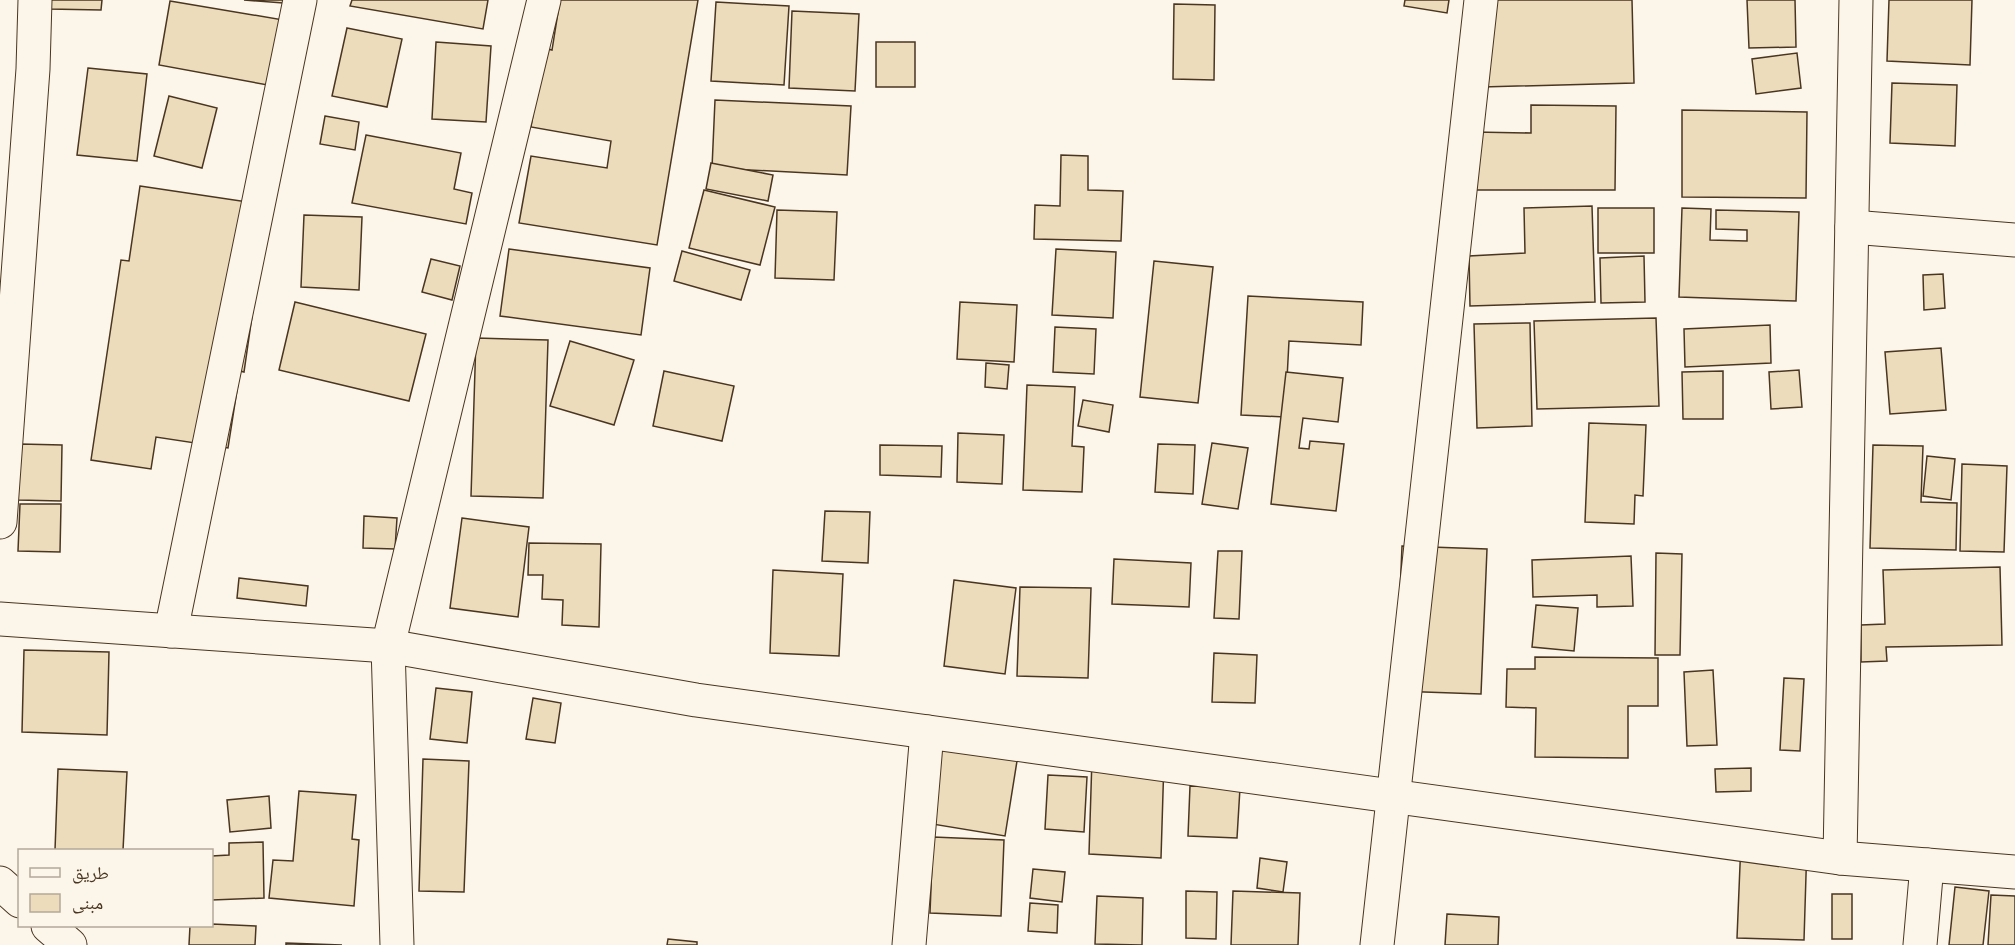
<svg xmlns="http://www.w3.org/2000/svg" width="2015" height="945" font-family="'Archivo Narrow','Noto Naskh Arabic',sans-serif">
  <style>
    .building { fill: #ecdcbc; stroke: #4a3520; stroke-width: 1.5 }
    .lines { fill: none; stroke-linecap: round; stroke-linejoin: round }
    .minor-casing { stroke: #4a3520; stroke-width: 35 }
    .minor { stroke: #fbf6e9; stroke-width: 33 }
  </style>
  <rect width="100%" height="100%" fill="#fbf6e9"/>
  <g class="building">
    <polygon points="49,0 102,0 101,10 49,9"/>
    <polygon points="244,0 310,0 309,5"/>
    <polygon points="352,0 488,0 483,29 350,6"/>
    <polygon points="560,0 698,0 657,245 519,223 531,156 607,168 611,141 531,127 544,48 552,50"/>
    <polygon points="1405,0 1449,0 1447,13 1404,6"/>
    <polygon points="1480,0 1632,0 1634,83 1482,87"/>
    <polygon points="1747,0 1795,0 1796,47 1749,48"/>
    <polygon points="1889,0 1972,0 1970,65 1887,61"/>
    <polygon points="170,1 307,24 295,90 159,65"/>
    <polygon points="716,2 789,6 784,85 711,81"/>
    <polygon points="1174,4 1215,5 1214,80 1173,79"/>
    <polygon points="792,11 859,14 855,91 789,88"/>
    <polygon points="347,28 402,39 387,107 332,96"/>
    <polygon points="436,42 491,46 486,122 432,119"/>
    <rect x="876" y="42" width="39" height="45"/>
    <polygon points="1797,53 1801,88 1756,94 1752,59"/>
    <polygon points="88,68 147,74 137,161 77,155"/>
    <polygon points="1892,83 1957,85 1955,146 1890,143"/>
    <polygon points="169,96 217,108 202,168 154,156"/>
    <polygon points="715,100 851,106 847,175 712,168"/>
    <polygon points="1531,105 1616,106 1615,190 1474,190 1475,132 1531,133"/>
    <polygon points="1682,110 1807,112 1806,198 1682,197"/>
    <polygon points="325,116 359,122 355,150 320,144"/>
    <polygon points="366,135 461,153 454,189 472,193 466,224 352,203"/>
    <polygon points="1061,155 1088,156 1088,190 1123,191 1121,241 1034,239 1035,205 1060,206"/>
    <polygon points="711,163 773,175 768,201 706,189"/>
    <polygon points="140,186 268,205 244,372 240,371 228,448 156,437 151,469 91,460 121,260 129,261"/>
    <polygon points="704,190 775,207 760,265 689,248"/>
    <polygon points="1592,206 1595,302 1470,306 1469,256 1525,253 1524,208"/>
    <rect x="1598" y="208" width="56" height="45"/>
    <polygon points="1682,208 1711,209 1710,240 1747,241 1747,230 1716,229 1716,210 1799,212 1796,301 1679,297"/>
    <polygon points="777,210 837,212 834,280 775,278"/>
    <polygon points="304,215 362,217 359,290 301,287"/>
    <polygon points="509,249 650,268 641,335 500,316"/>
    <polygon points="1056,249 1116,252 1113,318 1052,315"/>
    <polygon points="682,251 750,270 741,300 674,281"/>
    <polygon points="1644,256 1645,302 1601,303 1600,258"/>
    <polygon points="431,259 460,266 452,300 422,292"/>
    <polygon points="1154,261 1213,267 1198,403 1140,397"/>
    <polygon points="1943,274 1945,308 1924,310 1923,275"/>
    <polygon points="1248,296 1363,302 1361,345 1289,341 1285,417 1241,415"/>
    <polygon points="295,302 426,334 409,401 279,370"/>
    <polygon points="960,302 1017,305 1014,362 957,359"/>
    <polygon points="1656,318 1659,406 1537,409 1534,321"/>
    <polygon points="1530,323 1532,426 1477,428 1474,324"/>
    <polygon points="1770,325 1771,363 1685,367 1684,329"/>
    <polygon points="1055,327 1096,329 1094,374 1053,372"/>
    <polygon points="476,338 548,340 543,498 471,496"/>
    <polygon points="570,341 634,360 614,425 550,406"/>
    <polygon points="1941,348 1946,410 1890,414 1885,352"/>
    <polygon points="986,363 1009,365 1007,389 985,387"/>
    <polygon points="1799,370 1802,407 1771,409 1769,372"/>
    <polygon points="664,371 734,386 722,441 653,426"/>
    <polygon points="1723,371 1723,419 1683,419 1682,372"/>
    <polygon points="1286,372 1343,378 1338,422 1303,418 1299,448 1309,449 1310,441 1344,444 1336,511 1271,504"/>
    <polygon points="1027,385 1075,387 1072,446 1084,447 1082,492 1023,490"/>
    <polygon points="1083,400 1113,405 1109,432 1078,426"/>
    <polygon points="1589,423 1646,425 1643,496 1635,495 1634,524 1585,522"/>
    <polygon points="958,433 1004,435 1002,484 957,482"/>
    <polygon points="1212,443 1248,448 1238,509 1202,504"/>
    <polygon points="20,444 62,445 61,501 18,500"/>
    <polygon points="1158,444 1195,445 1193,494 1155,492"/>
    <polygon points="880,445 942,446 941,477 880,475"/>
    <polygon points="1873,445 1923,446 1921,502 1957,503 1956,550 1870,548"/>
    <polygon points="1927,456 1955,459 1951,500 1923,496"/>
    <polygon points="1962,464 2007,466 2004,552 1960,551"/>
    <polygon points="20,504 61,504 60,552 18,551"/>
    <polygon points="825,511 870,512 868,563 822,561"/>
    <polygon points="364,516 397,518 395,549 363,548"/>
    <polygon points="462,518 529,527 518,617 450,608"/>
    <polygon points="529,543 601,544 599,627 562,625 563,600 542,599 543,575 528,575"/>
    <polygon points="1402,546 1487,549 1481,694 1396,691"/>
    <polygon points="1218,551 1242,551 1239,619 1214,618"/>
    <polygon points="1656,553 1682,554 1680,655 1655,655"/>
    <polygon points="1631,556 1633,606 1597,607 1597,595 1533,597 1532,560"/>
    <polygon points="1114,559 1191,563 1189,607 1112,604"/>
    <polygon points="2000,567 2002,645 1886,647 1887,661 1861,662 1861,625 1885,624 1883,570"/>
    <polygon points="773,570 843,574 839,656 770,653"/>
    <polygon points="239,578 308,586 306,606 237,598"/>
    <polygon points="954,580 1016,588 1005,674 944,666"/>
    <polygon points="1020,587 1091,588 1088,678 1017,676"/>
    <polygon points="1536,605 1578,608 1574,651 1532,647"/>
    <polygon points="24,650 109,652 107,735 22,732"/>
    <polygon points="1214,653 1257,655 1255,703 1212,702"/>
    <polygon points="1535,657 1658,658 1658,706 1628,706 1628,758 1535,757 1536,708 1506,707 1507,669 1535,669"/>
    <polygon points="1713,670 1717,745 1687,746 1684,672"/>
    <polygon points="1784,678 1804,679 1800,751 1780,750"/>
    <polygon points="436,688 472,692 467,743 430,739"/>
    <polygon points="533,698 561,703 555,743 526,739"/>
    <polygon points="942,723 1021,736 1005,836 926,823"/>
    <polygon points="1092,758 1164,760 1161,858 1089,854"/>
    <polygon points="423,759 469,761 464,892 419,891"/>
    <polygon points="1751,768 1751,791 1716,792 1715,769"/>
    <polygon points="58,769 127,772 123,850 55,850"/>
    <polygon points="1048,775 1087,777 1084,832 1045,829"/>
    <polygon points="1190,786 1240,788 1237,838 1188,836"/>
    <polygon points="299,791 356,795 352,839 359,840 354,906 269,898 273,860 293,861"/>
    <polygon points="269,796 271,828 230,832 227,800"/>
    <polygon points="933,837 1004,840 1001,916 930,913"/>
    <polygon points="1741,841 1807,843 1804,940 1737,938"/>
    <polygon points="263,842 264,898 212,900 212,856 229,855 229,843"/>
    <polygon points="1260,858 1287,862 1283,892 1257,888"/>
    <polygon points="1033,869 1065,872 1062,902 1030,898"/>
    <polygon points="1955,887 1989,891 1983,945 1949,945"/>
    <polygon points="1186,891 1217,892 1216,939 1186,938"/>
    <polygon points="1233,891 1300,893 1298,945 1231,945"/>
    <rect x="1832" y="894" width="20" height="45"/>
    <polygon points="1991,895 2015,896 2015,945 1988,945"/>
    <polygon points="1097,896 1143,898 1142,945 1095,944"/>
    <polygon points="1030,903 1058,905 1057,933 1028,931"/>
    <polygon points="1447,914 1499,917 1498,945 1445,945"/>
    <polygon points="212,924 256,926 255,945 189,945 190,926"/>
    <polygon points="668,939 697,942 697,945 667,945"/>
    <polygon points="286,943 342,945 286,945"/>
  </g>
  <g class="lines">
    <g class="minor-casing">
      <g id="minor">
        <polyline points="1852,227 2015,240"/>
        <polyline points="0,522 33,69 35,0"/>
        <polyline points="0,619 388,646 696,700 1840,858 2015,872"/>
        <polyline points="171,631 300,0"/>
        <polyline points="1840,858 1856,0"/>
        <polyline points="0,883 20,901"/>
        <polyline points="48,926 70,945"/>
        <polyline points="397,945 388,646 544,0"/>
        <polyline points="909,945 927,732"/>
        <polyline points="1377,945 1481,0"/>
        <polyline points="1920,945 1927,865"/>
      </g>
    </g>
    <use href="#minor" class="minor"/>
  </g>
  <rect x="18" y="849" width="195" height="78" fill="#fbf6e9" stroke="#b4a999" stroke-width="1.5"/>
  <rect x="30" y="868" width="30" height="9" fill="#fbf6e9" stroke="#b4a999" stroke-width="1.5"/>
  <text x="72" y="879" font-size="18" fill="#4a3520">طريق</text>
  <rect x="30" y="894" width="30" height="18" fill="#ecdcbc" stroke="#b4a999" stroke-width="1.5"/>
  <text x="72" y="909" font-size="18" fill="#4a3520">مبنى</text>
</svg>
